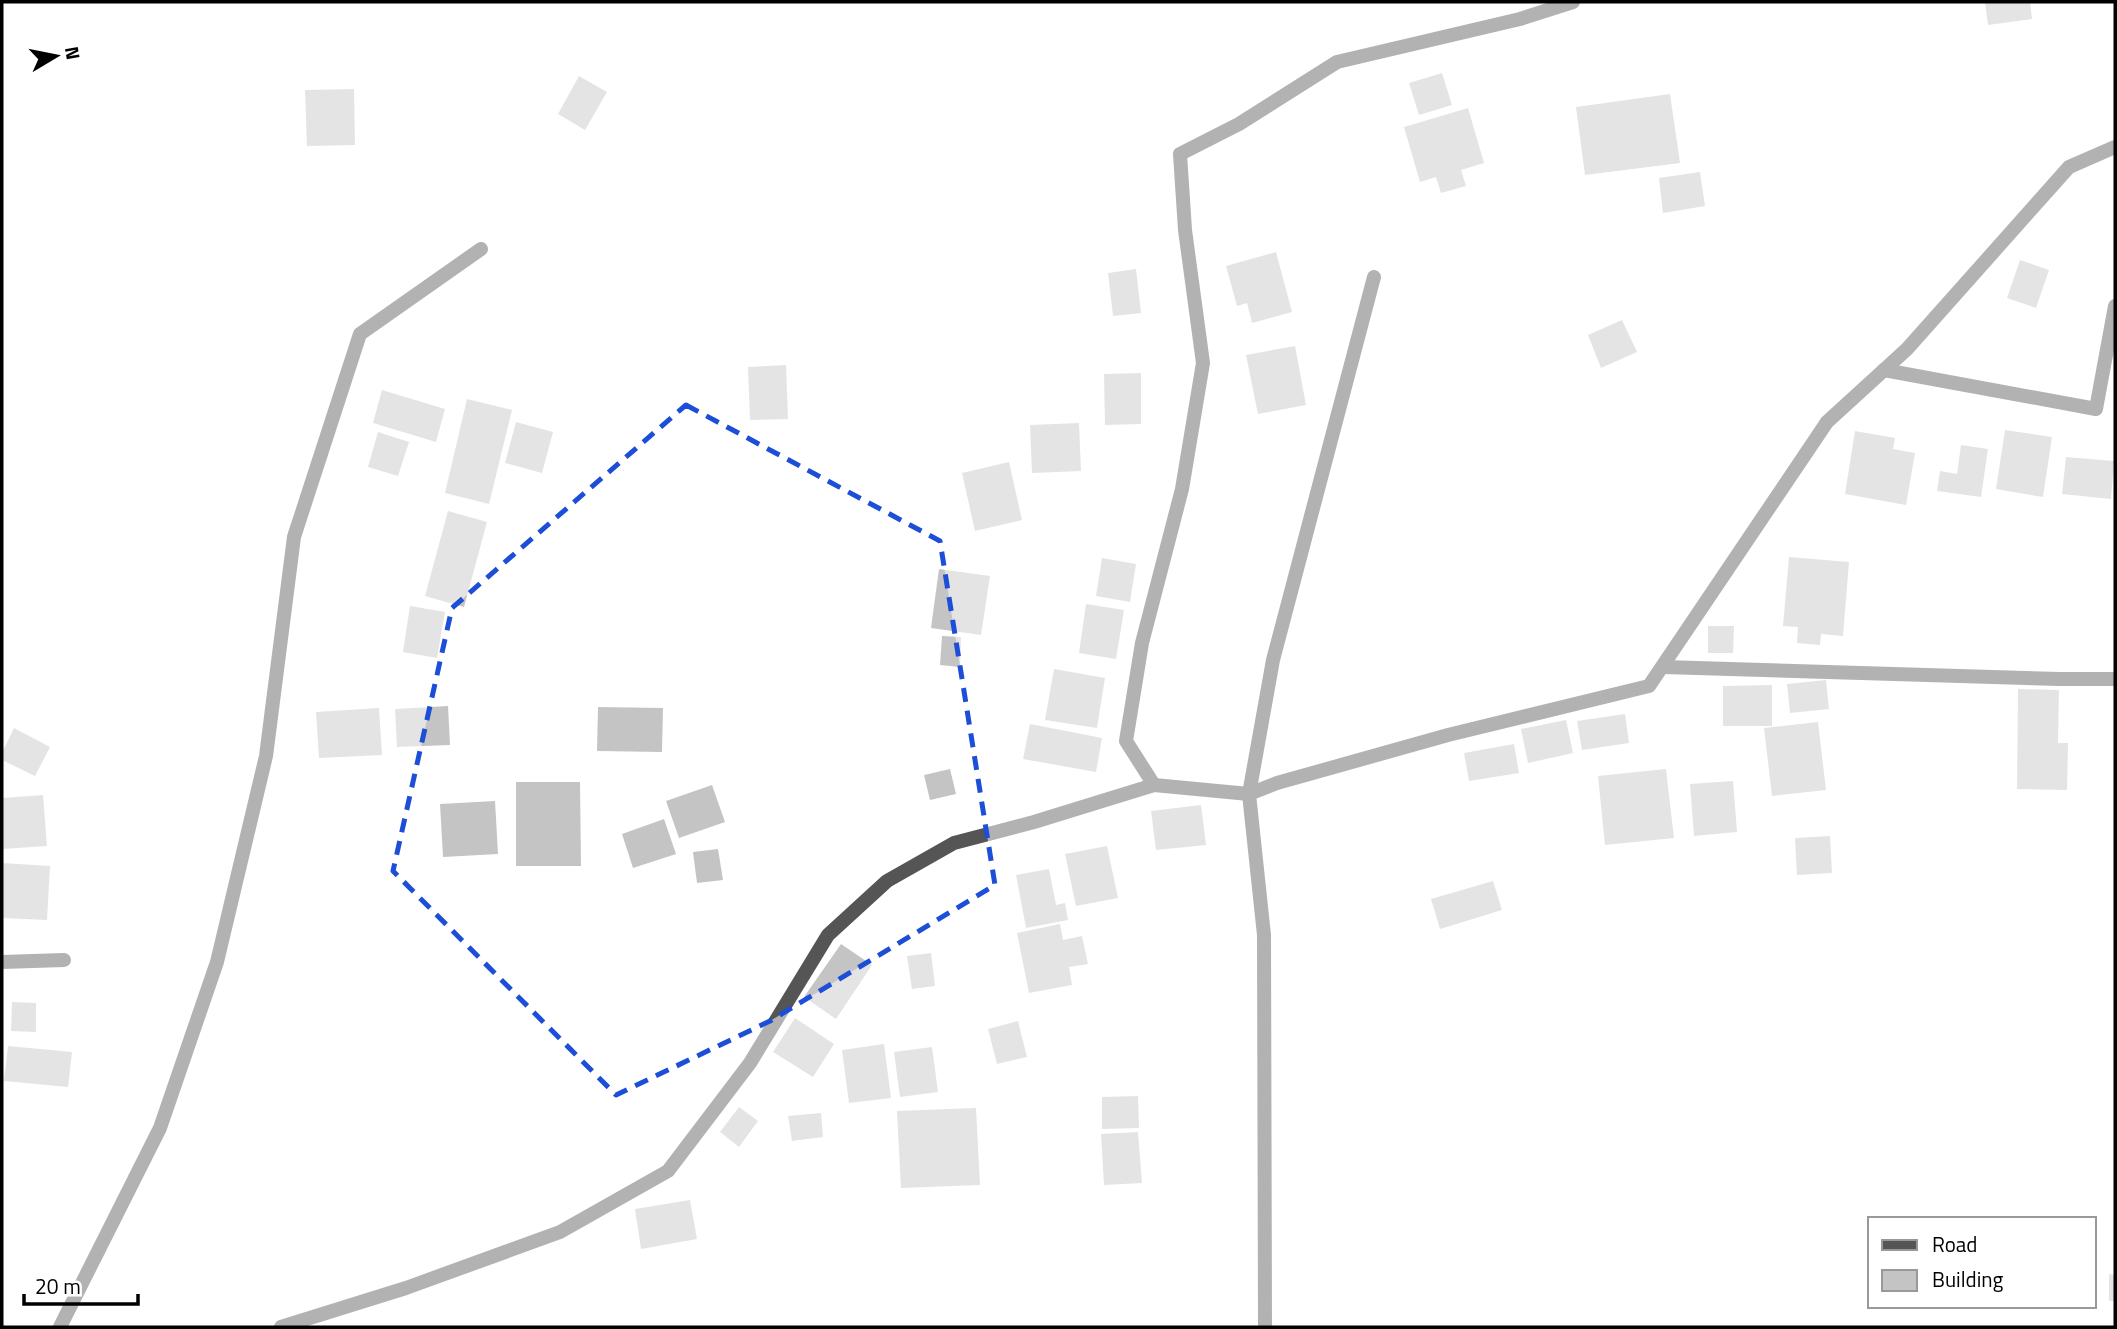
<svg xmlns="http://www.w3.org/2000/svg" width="2117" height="1329" font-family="'Titillium Web',sans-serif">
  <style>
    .building { fill: #c4c4c4 }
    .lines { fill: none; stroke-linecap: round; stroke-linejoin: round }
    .minor { stroke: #555; stroke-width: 14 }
    .marked { fill: none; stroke: #1d4ed8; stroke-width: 5; stroke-dasharray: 14 9; stroke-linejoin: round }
  </style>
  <rect width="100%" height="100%" fill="#fff"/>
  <g class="building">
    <polygon points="1985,2 2030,2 2032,19 1988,25"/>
    <polygon points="1442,73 1452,105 1419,115 1409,83"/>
    <polygon points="579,76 607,92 585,130 558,114"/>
    <polygon points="354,89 355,145 307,146 305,90"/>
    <polygon points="1670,94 1680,163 1585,175 1576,107"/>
    <polygon points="1468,108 1484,163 1461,170 1466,186 1441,193 1436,177 1420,182 1404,127"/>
    <polygon points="1700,172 1705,206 1663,213 1659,178"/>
    <polygon points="1276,252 1292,312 1252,323 1247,303 1237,306 1226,266"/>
    <polygon points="2020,260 2049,270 2036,308 2007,298"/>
    <polygon points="1136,269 1141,313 1113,316 1108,273"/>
    <polygon points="1622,320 1637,352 1601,368 1588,335"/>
    <polygon points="1295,346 1306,405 1258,414 1246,355"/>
    <polygon points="786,365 788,419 750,420 748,367"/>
    <polygon points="1141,373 1141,424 1105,425 1104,374"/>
    <polygon points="382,390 445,409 436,442 373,423"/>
    <polygon points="467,399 512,410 489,504 445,493"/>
    <polygon points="516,422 553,432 542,473 505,463"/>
    <polygon points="1079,423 1081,471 1032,473 1030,425"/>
    <polygon points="2005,430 2052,437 2043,497 1996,489"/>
    <polygon points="1855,431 1895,438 1893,449 1915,453 1906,505 1845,494"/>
    <polygon points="378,432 409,442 398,476 368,467"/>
    <polygon points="1961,445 1988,449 1981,497 1937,491 1940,471 1957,474"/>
    <polygon points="2066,457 2114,461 2111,499 2062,494"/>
    <polygon points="1009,462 1022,520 975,531 962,473"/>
    <polygon points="448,511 487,522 464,607 425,596"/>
    <polygon points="1789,557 1849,562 1843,636 1821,634 1820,645 1797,643 1798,627 1783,626"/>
    <polygon points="1102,558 1136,564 1130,602 1096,596"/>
    <polygon points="939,569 990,576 981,635 931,628"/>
    <polygon points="1086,604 1124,610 1116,659 1079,653"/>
    <polygon points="410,606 445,612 437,658 403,652"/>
    <polygon points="1708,626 1734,626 1733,653 1708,653"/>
    <polygon points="942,636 961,637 960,667 940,665"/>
    <polygon points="1054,669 1105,678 1097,728 1045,720"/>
    <polygon points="1826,680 1829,709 1790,713 1787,684"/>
    <polygon points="1772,685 1772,726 1723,726 1723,686"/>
    <polygon points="2018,689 2059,690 2058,743 2068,743 2067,790 2017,789"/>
    <polygon points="448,706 450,745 397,747 395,709"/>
    <polygon points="598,707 663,708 662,752 597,751"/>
    <polygon points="379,708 382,755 319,758 316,712"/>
    <polygon points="1625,714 1629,743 1582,750 1577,721"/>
    <polygon points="1566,720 1573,753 1528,763 1521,729"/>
    <polygon points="1818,722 1826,790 1772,796 1764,728"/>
    <polygon points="1030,724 1102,738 1096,772 1023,759"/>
    <polygon points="14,728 50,747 35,776 2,760 2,753"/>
    <polygon points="1514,744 1519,773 1469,781 1464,753"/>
    <polygon points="950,769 956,794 930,800 924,775"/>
    <polygon points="1666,769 1674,838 1605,845 1598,776"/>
    <polygon points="1733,781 1737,832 1694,836 1690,784"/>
    <polygon points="516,782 580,782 581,866 516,866"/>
    <polygon points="712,785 725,822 679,838 666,801"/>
    <polygon points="43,795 47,846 2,849 2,798"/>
    <polygon points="495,801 498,854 443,857 440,804"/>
    <polygon points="1201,805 1206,845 1156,850 1151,811"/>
    <polygon points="664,819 676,854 633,868 622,834"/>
    <polygon points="1830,836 1832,873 1797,875 1795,838"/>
    <polygon points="1107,846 1118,898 1076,906 1065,854"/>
    <polygon points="718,849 723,880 697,883 693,852"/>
    <polygon points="2,863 50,866 47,920 2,918"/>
    <polygon points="1049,869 1056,905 1065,903 1068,920 1026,928 1016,875"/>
    <polygon points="1493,881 1502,910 1440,929 1431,899"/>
    <polygon points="1060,924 1063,940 1082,936 1088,964 1069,967 1072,985 1029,993 1017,933"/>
    <polygon points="841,944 872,965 836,1019 804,997"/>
    <polygon points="931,953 935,986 912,989 907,956"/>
    <polygon points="12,1002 36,1003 36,1032 11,1031"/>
    <polygon points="795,1018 834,1044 813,1077 773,1052"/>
    <polygon points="1018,1021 1027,1057 997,1064 988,1029"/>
    <polygon points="884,1044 891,1098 849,1103 842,1050"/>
    <polygon points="8,1046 72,1052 68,1087 4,1081"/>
    <polygon points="932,1047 938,1092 900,1097 894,1052"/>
    <polygon points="1138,1096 1139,1128 1102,1129 1102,1097"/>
    <polygon points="739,1107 758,1121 739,1147 720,1132"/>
    <polygon points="976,1108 980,1185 901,1188 897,1111"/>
    <polygon points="821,1113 823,1137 792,1141 788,1116"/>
    <polygon points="1138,1132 1142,1183 1104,1185 1101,1134"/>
    <polygon points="690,1200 697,1239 641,1249 635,1209"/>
    <polygon points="2109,1274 2115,1275 2115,1301 2109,1301"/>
  </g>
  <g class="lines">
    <g class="minor">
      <polyline points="1884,370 2096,409 2115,306"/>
      <polyline points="1663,667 2060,679 2115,679"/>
      <polyline points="1154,785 1126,741 1142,643 1182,489 1203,363 1185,230 1180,154 1239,124 1337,62 1520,19 1573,2"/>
      <polyline points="2,962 64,960"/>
      <polyline points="60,1327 160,1128 217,962 266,756 294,537 360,334 481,249"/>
      <polyline points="281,1327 406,1288 560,1232 668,1171 750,1063 828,935 887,881 954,843 1034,822 1154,785 1249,794 1273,660 1374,277"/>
      <polyline points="1265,1327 1264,935 1249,794 1277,783 1448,735 1649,686 1827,422 1907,349 2069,167 2115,147"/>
    </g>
  </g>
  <path d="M0 0H2117V1329H0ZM686 405 940 541 995 885 770 1021 616 1095 393 871 452 608Z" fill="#fff" fill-opacity=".55" fill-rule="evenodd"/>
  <path class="marked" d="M686 405 940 541 995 885 770 1021 616 1095 393 871 452 608Z"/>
  <rect width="2117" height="1329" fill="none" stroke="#000000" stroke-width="7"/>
  <rect x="1868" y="1217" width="228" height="91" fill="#ffffff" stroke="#999999" stroke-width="2"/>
  <rect x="1882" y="1240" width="35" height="10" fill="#555555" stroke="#999999" stroke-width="2"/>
  <text x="1932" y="1252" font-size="21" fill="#000000">Road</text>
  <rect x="1882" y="1270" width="35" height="21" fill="#c4c4c4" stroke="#999999" stroke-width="2"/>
  <text x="1932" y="1287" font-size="21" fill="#000000">Building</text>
  <g transform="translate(56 56) rotate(80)" stroke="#ffffff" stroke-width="5" paint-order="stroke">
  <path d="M0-5L12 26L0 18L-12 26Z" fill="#000000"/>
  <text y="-10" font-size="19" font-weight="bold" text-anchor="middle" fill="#000000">N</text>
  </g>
  <path d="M24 1294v10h114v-10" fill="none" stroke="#000000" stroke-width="3.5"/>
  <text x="35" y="1294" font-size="21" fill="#000000" stroke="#ffffff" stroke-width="5" paint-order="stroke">20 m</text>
</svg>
